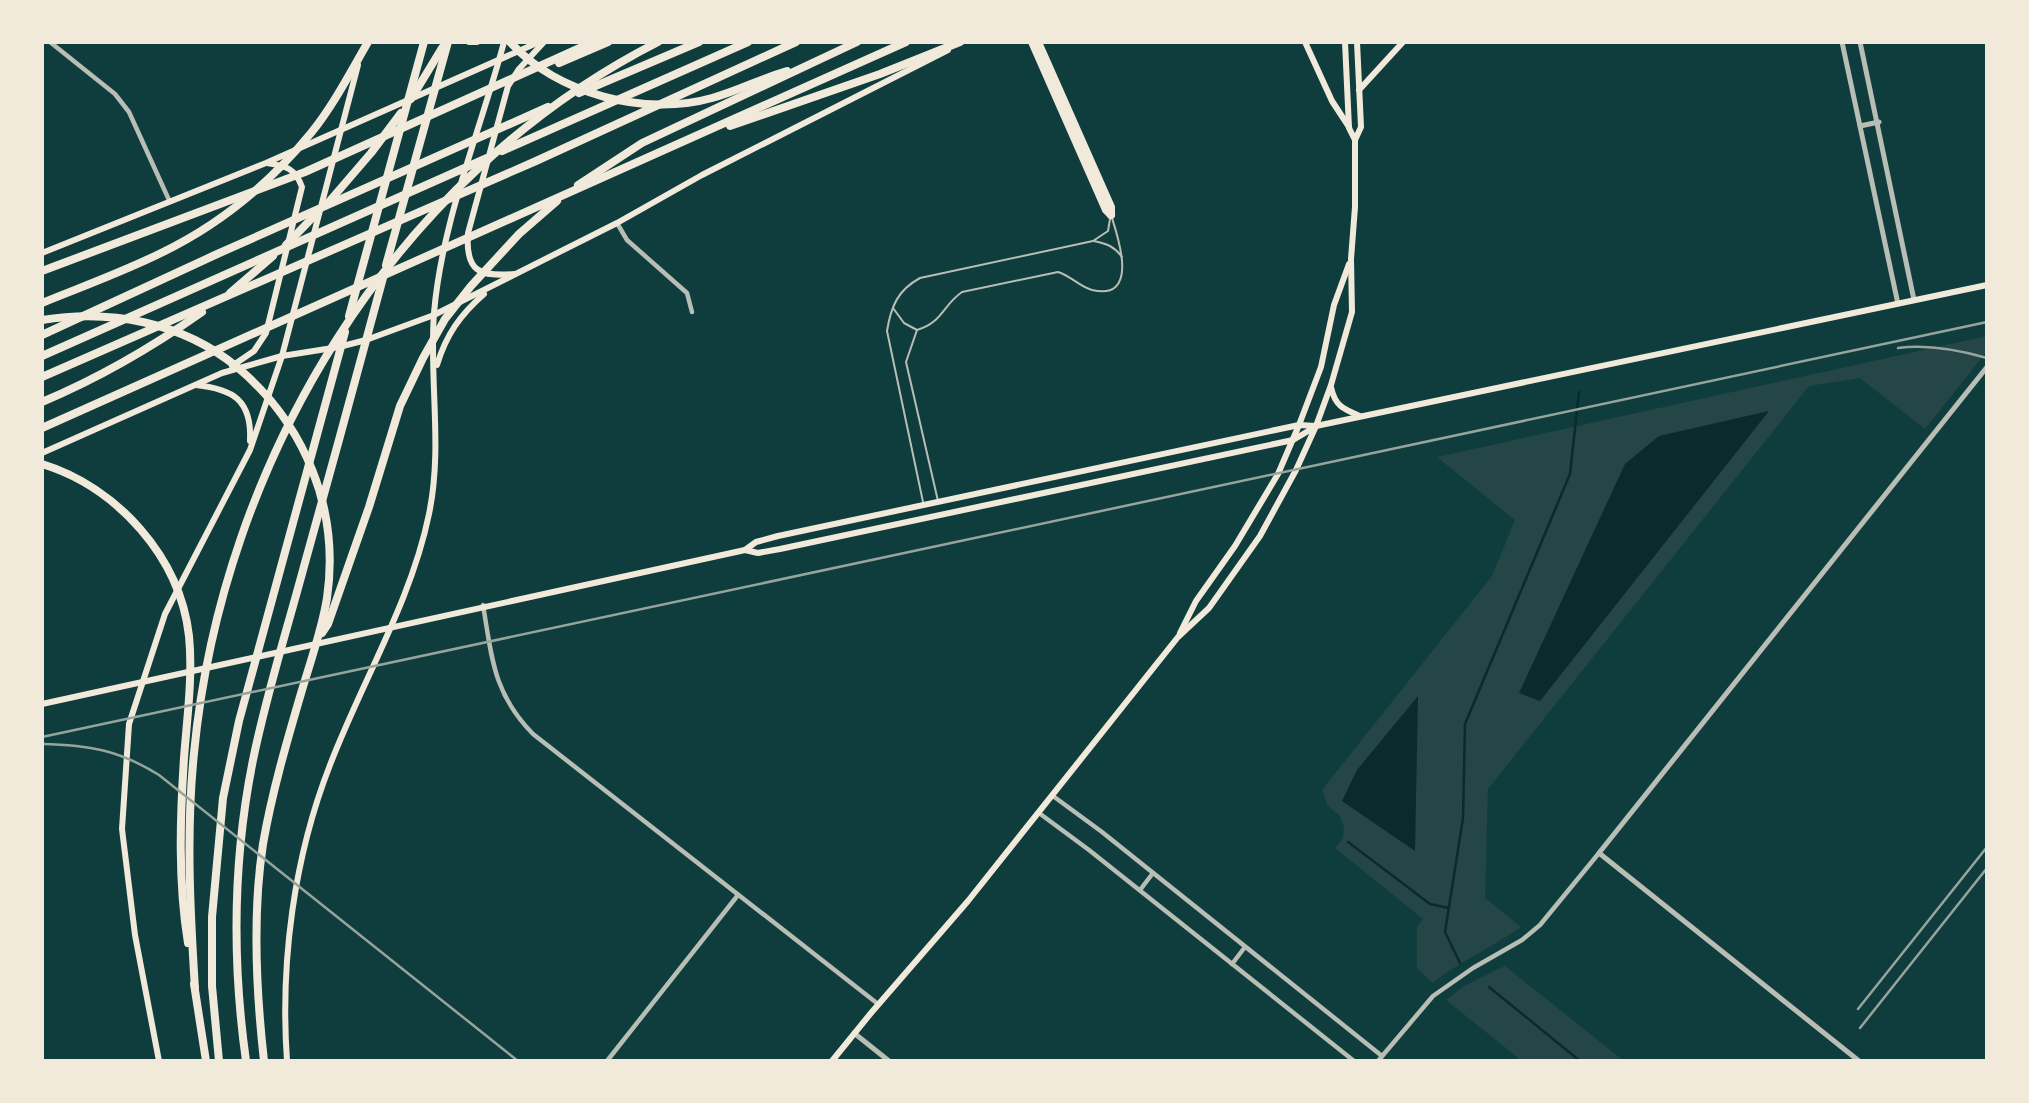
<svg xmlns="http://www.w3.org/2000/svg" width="2029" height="1103" font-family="Arial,sans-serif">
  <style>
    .green { fill: #244646 }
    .water { fill: #0a2a2b }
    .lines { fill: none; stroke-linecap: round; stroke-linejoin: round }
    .stream { stroke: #0a2a2b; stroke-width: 2.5 }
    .service { stroke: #b8beb3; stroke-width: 2 }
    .minor { stroke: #b8beb3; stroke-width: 4.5 }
    .tertiary { stroke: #b8beb3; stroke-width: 5 }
    .secondary { stroke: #f1e9da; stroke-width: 6 }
    .motorway { stroke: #f1e9da; stroke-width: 8 }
    .rail { stroke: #97a49c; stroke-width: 2.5 }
  </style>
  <rect width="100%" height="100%" fill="#0f3d3e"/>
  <g class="green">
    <path d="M1987 336V351L1925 429 1860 378 1809 386 1488 789 1485 898 1521 927C1493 947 1460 961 1433 983L1417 968V927L1423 919 1335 848 1343 838 1344 827 1340 816 1328 806 1322 790 1492 576 1515 520 1437 457Z"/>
    <polygon points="1505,966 1624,1061 1522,1061 1446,1000 1464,986"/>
  </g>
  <g class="water">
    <polygon points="1769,411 1540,701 1519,693 1625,464 1659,436"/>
    <polygon points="1418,696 1415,851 1342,801 1357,770"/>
  </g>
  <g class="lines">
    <g class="stream">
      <polyline points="1348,842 1430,904 1449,908"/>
      <polyline points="1460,963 1445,932 1463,818 1465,724 1570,474 1579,392"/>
      <polyline points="1489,987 1580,1061"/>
    </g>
    <g class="service">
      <path d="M1094 241C1107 244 1114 246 1122 257"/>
      <path d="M893 308 904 323 917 330C943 322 942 306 962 292L1058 272C1071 276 1080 287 1092 290 1139 301 1119 240 1112 218"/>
      <polyline points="917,330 906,362 938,501"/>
      <path d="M923 502 887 331C891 306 898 290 920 278L1093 241 1108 231 1110 219"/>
    </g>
    <g class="minor">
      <polyline points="50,42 115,94 129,112 169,200"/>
      <polyline points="617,223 627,240 687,293 692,312"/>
      <path d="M483 605C492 658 493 693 533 734L878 1004"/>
      <polyline points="1053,796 1102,832 1382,1056"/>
      <polyline points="1039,813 1089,850 1354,1061"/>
      <polyline points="1140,890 1153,873"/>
      <polyline points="1232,964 1245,947"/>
      <polyline points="607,1061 738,895"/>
      <polyline points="1378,1061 1433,996 1473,968 1522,940 1540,925 1599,853"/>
    </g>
    <g class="tertiary">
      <polyline points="1842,42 1898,304"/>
      <polyline points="1860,42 1914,300"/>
      <polyline points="1860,126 1879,122"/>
      <polyline points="854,1033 889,1061"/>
      <polyline points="1859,1061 1599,853 1987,367"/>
    </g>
    <g class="secondary">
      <polyline points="469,42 477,42"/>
      <polyline points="1305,42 1332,101 1349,127"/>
      <polyline points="1345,42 1349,128 1355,140"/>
      <polyline points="1359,90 1403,42"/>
      <polyline points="42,253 266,163 539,42"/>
      <path d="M515 274C480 277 465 272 468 233L508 86 519 69 544 42"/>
      <path d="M437 365C446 335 460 315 484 294"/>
      <path d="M232 366 254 351 266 333 302 187C295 168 286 166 267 163"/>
      <path d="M196 385C233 389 252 400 250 441"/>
      <path d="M1331 387C1335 406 1343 409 1360 416"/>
      <polyline points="42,453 222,373 282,356 339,347 366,340 434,315 617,223 702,175 948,50"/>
      <polyline points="745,550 758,553 780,549 1293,440 1315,427"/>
      <polyline points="1180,633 1196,601 1235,546 1278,474 1299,425 1321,367 1334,305 1349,264"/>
      <polyline points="42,704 745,550 756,542 778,536 1299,425 1316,426 1987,285"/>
      <polyline points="159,1061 135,935 122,829 129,724 165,614 250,450 282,356 358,65"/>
      <path d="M287 1061C280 962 294 857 330 765 362 681 411 602 429 514 443 447 429 381 434 313 442 220 480 132 504 42"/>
      <polyline points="832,1061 871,1013 968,901 1178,637 1209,608 1260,536 1296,470 1316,426 1331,385 1352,312 1351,259 1355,207 1355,140 1361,127 1357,42"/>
    </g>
    <g class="motorway">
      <path d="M510 42C557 94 645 117 712 98 738 91 762 78 787 71"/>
      <polyline points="1032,42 1106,210 1111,215"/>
      <polyline points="1038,42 1111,207 1111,215"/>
      <polyline points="559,63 608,42"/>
      <polyline points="579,93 699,42"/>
      <polyline points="411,99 442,48"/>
      <polyline points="730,126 880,74 960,42"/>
      <polyline points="502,151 748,42"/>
      <polyline points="578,185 642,143 857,42"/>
      <polyline points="328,203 371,153 401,113"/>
      <polyline points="286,245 318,212"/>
      <polyline points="386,265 448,42"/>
      <polyline points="42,271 305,172 593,42"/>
      <polyline points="230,293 273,256"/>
      <path d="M42 303C81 287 123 272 161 253 219 225 270 183 311 133 333 106 350 73 368 42"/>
      <polyline points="349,316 424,42"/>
      <path d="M42 320C111 309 182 322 237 367 305 424 340 509 327 598 322 629 311 660 302 690 287 741 272 792 263 844 252 915 256 990 264 1061"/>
      <polyline points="42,335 215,255 548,107"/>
      <polyline points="42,356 487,158"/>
      <polyline points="42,377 536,161 796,42"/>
      <path d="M42 402C99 378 151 348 202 312"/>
      <polyline points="42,428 906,42"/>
      <path d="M42 464C117 487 180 557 189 636 193 676 187 718 184 758 180 819 178 882 188 943"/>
      <polyline points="322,633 328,624 369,507 400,406 423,358 445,319 471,286 519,234 557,201"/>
      <polyline points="194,984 206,1061"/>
      <path d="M195 989C190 910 186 831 194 753 222 461 393 177 658 42"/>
      <polyline points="219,1061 212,986 212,917 223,798 239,721 345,332"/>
      <path d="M246 1061C232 961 233 859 253 760 266 696 286 633 303 570 330 473 357 375 383 278"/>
    </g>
    <g class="rail">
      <path d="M1898 348C1928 344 1959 350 1987 358"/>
      <polyline points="42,737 1987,322"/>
      <path d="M42 744C89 745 119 750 159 775L518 1061"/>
      <polyline points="1858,1009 1987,847"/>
      <polyline points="1860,1028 1987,868"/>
    </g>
  </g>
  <rect width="2029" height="1103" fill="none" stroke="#f1e9da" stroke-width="88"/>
</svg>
